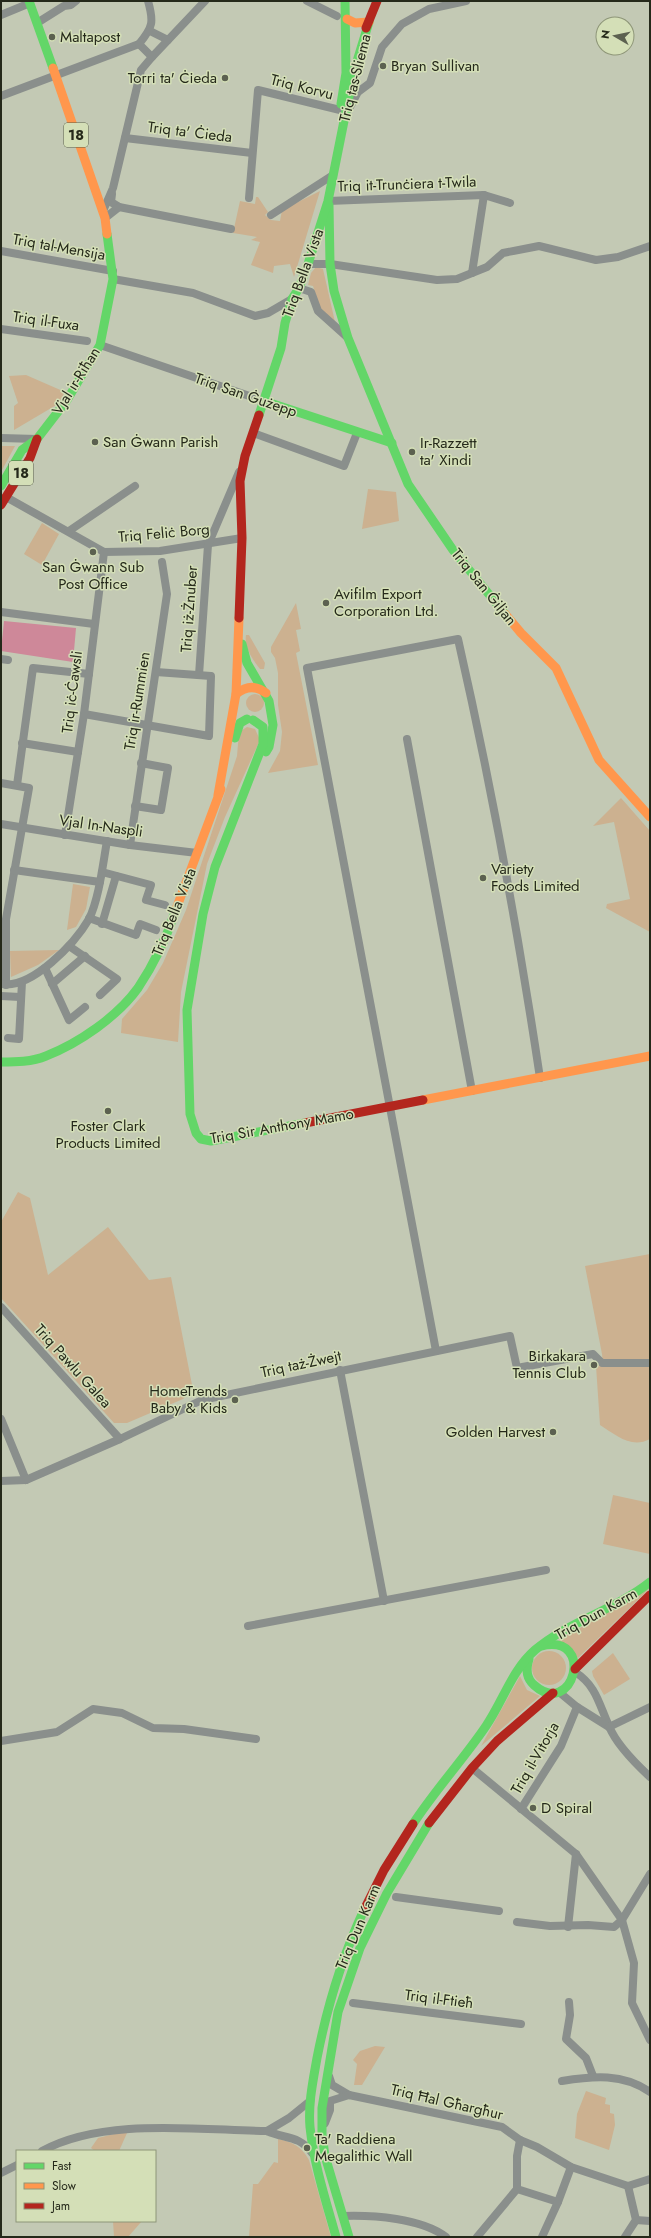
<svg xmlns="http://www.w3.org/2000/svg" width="651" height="2238" font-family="Jost,sans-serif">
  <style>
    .green { fill: #ccb190 }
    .water { fill: #ce8899 }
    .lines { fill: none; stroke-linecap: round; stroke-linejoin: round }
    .street { stroke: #8a8f8c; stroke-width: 8 }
    .fast { stroke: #63d668; stroke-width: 9 }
    .slow { stroke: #ff974d; stroke-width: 9 }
    .jam { stroke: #b3261e; stroke-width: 9 }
    .poi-dot { fill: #5c6150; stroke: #d4dfb7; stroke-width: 1.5 }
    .labels { text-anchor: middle; stroke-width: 3; stroke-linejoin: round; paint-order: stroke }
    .shield { fill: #d4dfb7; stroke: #5a6049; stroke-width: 1 }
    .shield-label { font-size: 14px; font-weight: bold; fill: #25291a }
    .poi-label { font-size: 15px; fill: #25291a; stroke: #d4dfb7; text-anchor: start }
    .street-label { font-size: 15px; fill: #25291a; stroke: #d4dfb7 }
  </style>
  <rect width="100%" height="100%" fill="#c3c9b4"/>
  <g class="green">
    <polygon points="320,191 294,277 290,264 274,266 273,273 251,265 260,242 251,240 257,237 233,233 240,201 255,204 256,197 258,197 268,212 265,215 271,220 280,221 282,210"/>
    <polygon points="316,267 323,269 335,322 320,308 313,286 308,285 311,273"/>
    <polygon points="26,375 65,392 58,404 14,430 14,406 18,403 9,376"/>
    <polygon points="1,446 15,446 1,472"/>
    <polygon points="368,489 396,492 399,521 362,529"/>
    <polygon points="42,523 59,534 42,565 24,554"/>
    <polygon points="296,603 301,629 296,630 300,651 296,653 318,765 268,773 280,751 282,732 278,705 278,673 275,658 271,652 271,647"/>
    <path d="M246 635H249L265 663 264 669H260C252 659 244 647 246 635Z"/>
    <circle cx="255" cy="703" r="9"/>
    <polygon points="247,727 255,729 260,740 225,817 207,864 181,992 178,1042 121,1033 122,1019 147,990 163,963 186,910 237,756 239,732"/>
    <polygon points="621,798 650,831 650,932 606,908 607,904 630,899 614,822 593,826"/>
    <polygon points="73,884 90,887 86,909 76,927 67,930"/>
    <polygon points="59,950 38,965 11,977 10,951"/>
    <polygon points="18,1192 30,1198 48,1275 108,1227 149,1280 171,1277 193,1390 183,1399 127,1423 114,1423 1,1298 1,1222"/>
    <path d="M650 1254V1439C631 1449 616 1435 600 1425L596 1366 603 1364 602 1354 585 1266Z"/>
    <polygon points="613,1495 650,1503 650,1554 603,1544"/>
    <polygon points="650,1588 578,1658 559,1640"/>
    <circle cx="549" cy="1668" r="17"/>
    <polygon points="613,1653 630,1679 604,1695 593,1676 592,1671"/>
    <polygon points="520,1676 527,1690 540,1696 481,1746"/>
    <polygon points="375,2046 385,2047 362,2085 354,2085 357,2064 353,2060 360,2051"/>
    <polygon points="586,2091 606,2098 605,2104 610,2105 610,2113 614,2114 615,2125 609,2150 575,2138 577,2114"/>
    <polygon points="118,2133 127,2133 119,2151 95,2151 91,2148 98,2138"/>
    <path d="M278 2139C293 2142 302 2147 309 2160L331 2237H249L253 2184H258L274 2162 278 2163Z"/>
    <polygon points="113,2221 142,2221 128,2237 114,2237"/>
  </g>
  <polygon class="water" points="4,621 76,628 73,662 1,651"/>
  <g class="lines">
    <g class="street">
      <polyline points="307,1 337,16"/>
      <polyline points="1,15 30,3"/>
      <polyline points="37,23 64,6 71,5 76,1"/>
      <polyline points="150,31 168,40"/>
      <polyline points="152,57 205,1"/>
      <polyline points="1,96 139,44"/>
      <polyline points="349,109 358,92 370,83 382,47 402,24 429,9 466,1"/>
      <polyline points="125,138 252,153"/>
      <polyline points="112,194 111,202 119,207 231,229"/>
      <polyline points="249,198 258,90 340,110"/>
      <polyline points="328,201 484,195 510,203"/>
      <path d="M103 211 113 188 141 70 152 57 139 44C153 27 154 22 148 1"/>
      <polyline points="271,215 333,175"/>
      <polyline points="105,218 119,207"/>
      <polyline points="1,251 113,271"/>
      <polyline points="308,264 330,264 437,280 457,279 487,267 503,253 539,246 596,260 618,257 650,246"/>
      <polyline points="472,273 484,195"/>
      <polyline points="113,279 193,293 255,316 268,313 292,299"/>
      <polyline points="299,288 311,292 318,311 347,337"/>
      <polyline points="1,329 87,341"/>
      <polyline points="100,345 264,401"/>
      <polyline points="253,433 344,466 357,433"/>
      <polyline points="1,438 37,439"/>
      <polyline points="6,497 104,552 160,551 242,538"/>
      <polyline points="69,531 135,486"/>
      <polyline points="1,612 94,624"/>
      <polyline points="1,659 8,660"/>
      <polyline points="199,675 208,545 239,472"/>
      <polyline points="84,714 209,736 211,676 156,672"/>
      <polyline points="407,739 472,1091"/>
      <polyline points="22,743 78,752"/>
      <polyline points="1,783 29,788 6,919 6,985"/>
      <polyline points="17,785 33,668 89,674"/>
      <polyline points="135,806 161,810 168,768 141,763"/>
      <polyline points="1,824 130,845 197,853"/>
      <polyline points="65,835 84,714 104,552"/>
      <polyline points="130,845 167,594 162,562"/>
      <polyline points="14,870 100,882"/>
      <polyline points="102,872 151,885 146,900 165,905"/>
      <polyline points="89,918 136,935 140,924 156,930"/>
      <polyline points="102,924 116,876"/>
      <polyline points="69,946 117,979 100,995"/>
      <polyline points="45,968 69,1020 85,1007"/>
      <path d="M2 984C32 989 75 943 89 919 99 899 103 863 107 841"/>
      <polyline points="52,984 85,956"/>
      <polyline points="1,996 20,997"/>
      <polyline points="8,1038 19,1039 22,982"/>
      <polyline points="1,1307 120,1439"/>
      <path d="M436 1351 307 668 458 639C491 784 518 931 540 1078"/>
      <polyline points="340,1370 384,1601"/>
      <polyline points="1,1419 26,1480"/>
      <polyline points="1,1481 26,1480 120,1439 202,1400 510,1336 517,1368 593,1354 602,1363 650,1363"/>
      <polyline points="248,1626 546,1570"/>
      <path d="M575 1672C597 1686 599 1705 609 1726 616 1744 636 1764 650 1777"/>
      <polyline points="559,1692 577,1707 609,1727"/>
      <polyline points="609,1727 650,1707"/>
      <polyline points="1,1741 57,1732 93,1709 122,1713 153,1728 184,1729 256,1739"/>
      <polyline points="472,1768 576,1854 622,1920 634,1963 632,2003 650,2040"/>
      <polyline points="521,1809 561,1746 577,1707"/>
      <polyline points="396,1897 499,1911"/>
      <polyline points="517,1922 550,1926 588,1925 614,1927 622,1920 650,1874"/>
      <polyline points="568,1927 576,1854"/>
      <polyline points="569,2002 570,2015 566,2039 586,2058 593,2076"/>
      <polyline points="353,2003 521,2024"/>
      <polyline points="329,2076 332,2085 349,2095"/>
      <path d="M562 2081C593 2076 623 2073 650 2092"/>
      <polyline points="325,2123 330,2110 330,2101 349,2095 502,2127 520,2140 537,2147 571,2167 628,2186"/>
      <polyline points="267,2131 289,2118 310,2101"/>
      <path d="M42 2151C103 2117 199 2130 267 2131 285 2139 299 2135 312 2153"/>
      <polyline points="1,2173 17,2165"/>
      <polyline points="628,2186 650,2179"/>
      <polyline points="517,2189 558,2202"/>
      <path d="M343 2216C373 2215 421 2218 446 2237"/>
      <polyline points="636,2220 650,2221"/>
      <polyline points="477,2237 517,2189 517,2156 520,2140"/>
      <polyline points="542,2237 558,2202 571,2167"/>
      <polyline points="625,2237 636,2220 628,2186"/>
    </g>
    <g class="fast">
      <polyline points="29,1 53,68"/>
      <polyline points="341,104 346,73 345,1"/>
      <polyline points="329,205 330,264 334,291 348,338 408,484 453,550 505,614"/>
      <polyline points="264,401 392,443"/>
      <polyline points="259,415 281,348 285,323 292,299 299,288 308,264 328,201 354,71 369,22"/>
      <polyline points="1,486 22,450 37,439 67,400 100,345 113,279 107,234"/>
      <polyline points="242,644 247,663 269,701 273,725 269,747 266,752"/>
      <polyline points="253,720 263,727 263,744 215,867 203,914 187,1010 190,1114 196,1133 201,1139 211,1141 305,1123"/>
      <polyline points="235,738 240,723 247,719"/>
      <path d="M1 1062C15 1062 32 1062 46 1056 79 1043 117 1017 138 988 154 964 166 939 175 912"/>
      <path d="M529 1659C526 1668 526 1678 534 1685 573 1720 597 1633 541 1646"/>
      <path d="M413 1824C435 1790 463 1760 486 1726 503 1701 512 1670 535 1650 569 1621 615 1610 650 1582"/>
      <path d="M336 2237C326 2201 314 2165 310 2127 308 2104 313 2081 317 2058 327 2007 342 1957 364 1910"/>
      <polyline points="349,2237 325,2156 322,2134 322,2108 338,2012 360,1948 387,1893 429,1823"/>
    </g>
    <g class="slow">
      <polyline points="347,19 355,23 369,22"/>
      <polyline points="53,68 105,218 107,234"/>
      <polyline points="505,614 521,633 556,668 599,760 650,817"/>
      <path d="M236 694C246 686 256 685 266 693"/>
      <polyline points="218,795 236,694 239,618"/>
      <polyline points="175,912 221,789"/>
      <polyline points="423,1100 650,1056"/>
    </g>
    <g class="jam">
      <polyline points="366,28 377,1"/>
      <polyline points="1,505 30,458 37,439"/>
      <polyline points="239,618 242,538 240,481 245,456 259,415"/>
      <polyline points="305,1123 423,1100"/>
      <polyline points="575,1669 650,1595"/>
      <polyline points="429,1823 472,1768 497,1741 553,1693"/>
      <polyline points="364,1910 384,1870 413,1824"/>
    </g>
  </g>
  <g class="poi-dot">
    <circle cx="52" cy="37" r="4"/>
    <circle cx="383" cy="66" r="4"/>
    <circle cx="225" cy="78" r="4"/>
    <circle cx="95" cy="442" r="4"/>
    <circle cx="412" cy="452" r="4"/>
    <circle cx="93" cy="552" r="4"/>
    <circle cx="326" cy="603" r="4"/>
    <circle cx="483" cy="878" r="4"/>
    <circle cx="108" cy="1111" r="4"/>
    <circle cx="594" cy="1365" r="4"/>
    <circle cx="235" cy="1400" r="4"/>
    <circle cx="553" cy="1432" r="4"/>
    <circle cx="533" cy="1808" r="4"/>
    <circle cx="307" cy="2148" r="4"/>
  </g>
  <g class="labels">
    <g class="shield">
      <rect x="64" y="123" width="24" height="24" rx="3"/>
      <rect x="9" y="461" width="24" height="24" rx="3"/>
    </g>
    <g class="shield-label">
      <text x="76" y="140">18</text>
      <text x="21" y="478">18</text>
    </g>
    <g class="poi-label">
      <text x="60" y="42">Maltapost</text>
      <text x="391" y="71">Bryan Sullivan</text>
      <text x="217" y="83" text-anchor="end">Torri ta' Ċieda</text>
      <text x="103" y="447">San Ġwann Parish</text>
      <text x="420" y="448">Ir-Razzett<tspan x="420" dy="17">ta' Xindi</tspan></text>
      <text x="93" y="572" text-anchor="middle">San Ġwann Sub<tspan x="93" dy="17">Post Office</tspan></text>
      <text x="334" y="599">Avifilm Export<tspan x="334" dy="17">Corporation Ltd.</tspan></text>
      <text x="491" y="874">Variety<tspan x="491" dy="17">Foods Limited</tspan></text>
      <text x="108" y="1131" text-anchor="middle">Foster Clark<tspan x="108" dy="17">Products Limited</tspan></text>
      <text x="586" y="1361" text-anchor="end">Birkakara<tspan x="586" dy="17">Tennis Club</tspan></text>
      <text x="227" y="1396" text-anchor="end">HomeTrends<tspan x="227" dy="17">Baby &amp; Kids</tspan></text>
      <text x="545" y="1437" text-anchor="end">Golden Harvest</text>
      <text x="541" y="1813">D Spiral</text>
      <text x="315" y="2144">Ta' Raddiena<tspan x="315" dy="17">Megalithic Wall</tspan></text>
    </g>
    <g class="street-label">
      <text transform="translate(355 78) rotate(-76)" y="5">Triq tas-Sliema</text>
      <text transform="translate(302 87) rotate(14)" y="5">Triq Korvu</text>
      <text transform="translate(190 132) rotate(7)" y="5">Triq ta' Ċieda</text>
      <text transform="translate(407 184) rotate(-2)" y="5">Triq it-Trunċiera t-Twila</text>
      <text transform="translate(59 247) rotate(10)" y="5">Triq tal-Mensija</text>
      <text transform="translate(303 273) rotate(-70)" y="5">Triq Bella Vista</text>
      <text transform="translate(46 321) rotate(8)" y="5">Triq il-Fuxa</text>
      <text transform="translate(76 381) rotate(-58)" y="5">Vjal ir-Riħan</text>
      <text transform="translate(246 395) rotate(19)" y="5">Triq San Ġużepp</text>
      <text transform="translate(164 533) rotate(-5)" y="5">Triq Feliċ Borg</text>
      <text transform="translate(484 587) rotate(51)" y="5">Triq San Ġiljan</text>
      <text transform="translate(189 609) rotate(-86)" y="5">Triq iż-Żnuber</text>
      <text transform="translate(72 692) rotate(-83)" y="5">Triq iċ-Ċawsli</text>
      <text transform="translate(137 701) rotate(-81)" y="5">Triq ir-Rummien</text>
      <text transform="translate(101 826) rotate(8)" y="5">Vjal In-Naspli</text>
      <text transform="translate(174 912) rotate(-68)" y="5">Triq Bella Vista</text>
      <text transform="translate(282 1126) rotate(-10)" y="5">Triq Sir Anthony Mamo</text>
      <text transform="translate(301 1364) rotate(-12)" y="5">Triq taż-Żwejt</text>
      <text transform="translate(73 1366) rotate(48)" y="5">Triq Pawlu Galea</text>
      <text transform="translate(596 1614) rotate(-29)" y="5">Triq Dun Karm</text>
      <text transform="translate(535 1758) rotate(-60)" y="5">Triq il-Vitorja</text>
      <text transform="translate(358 1927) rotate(-67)" y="5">Triq Dun Karm</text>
      <text transform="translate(439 1999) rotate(7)" y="5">Triq il-Ftieħ</text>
      <text transform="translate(447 2102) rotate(13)" y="5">Triq Ħal Għargħur</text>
    </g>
  </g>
  <rect width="651" height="2238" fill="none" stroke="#25291a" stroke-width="4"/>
  <rect x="16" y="2150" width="140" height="72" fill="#d4dfb7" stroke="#8e9678"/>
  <rect x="24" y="2163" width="20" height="6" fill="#63d668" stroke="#8e9678"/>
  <text x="52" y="2170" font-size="12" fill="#25291a">Fast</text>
  <rect x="24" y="2183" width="20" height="6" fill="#ff974d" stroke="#8e9678"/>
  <text x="52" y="2190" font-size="12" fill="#25291a">Slow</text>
  <rect x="24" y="2203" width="20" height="6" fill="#b3261e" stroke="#8e9678"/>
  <text x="52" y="2210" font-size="12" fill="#25291a">Jam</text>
  <g transform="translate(615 36) rotate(279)"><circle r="19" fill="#d4dfb7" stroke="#8e9678"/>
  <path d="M0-3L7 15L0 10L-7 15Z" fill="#5c6150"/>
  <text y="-6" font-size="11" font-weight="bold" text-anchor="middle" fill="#25291a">N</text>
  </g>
</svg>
